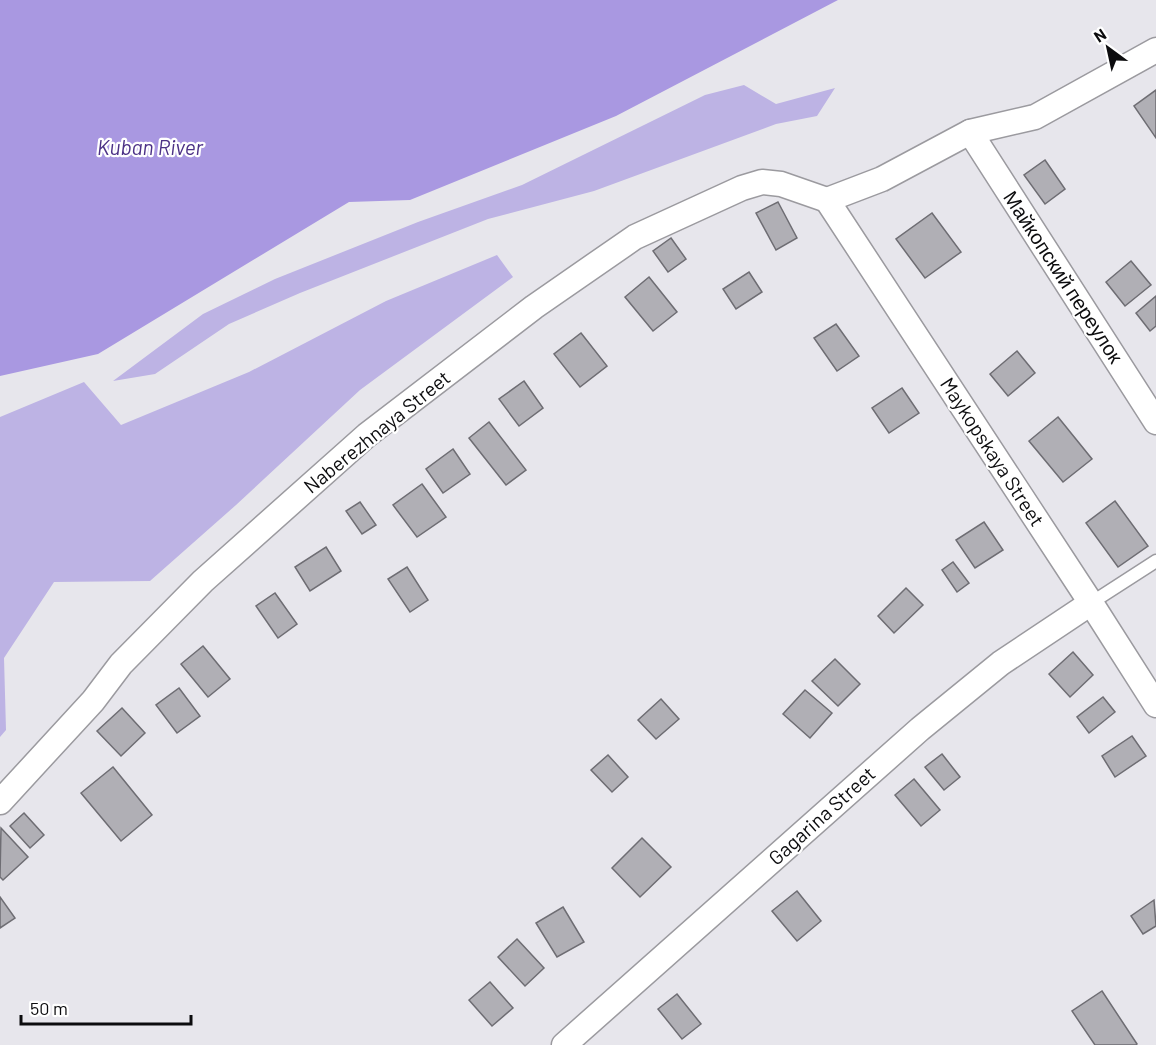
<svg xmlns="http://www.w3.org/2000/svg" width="1156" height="1045" font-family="Barlow,sans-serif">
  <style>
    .green { fill: #bdb3e4 }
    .water { fill: #a998e1 }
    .building { fill: #b0afb5; stroke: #6e6d73; stroke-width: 1.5 }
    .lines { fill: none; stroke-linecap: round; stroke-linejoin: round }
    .lane-casing { stroke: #9b9a9f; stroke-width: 15 }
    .street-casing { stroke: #9b9a9f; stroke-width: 27 }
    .lane { stroke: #fff; stroke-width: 12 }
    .street { stroke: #fff; stroke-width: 24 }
    .labels { text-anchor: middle; stroke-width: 4.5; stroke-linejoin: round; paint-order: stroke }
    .street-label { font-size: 20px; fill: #0c0c0e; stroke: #fff }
    .water-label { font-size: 21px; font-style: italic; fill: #4c3186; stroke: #fff }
  </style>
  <rect width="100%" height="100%" fill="#e7e6ec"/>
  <g class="green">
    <polygon points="744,85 776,104 835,88 817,116 776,124 594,191 488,219 300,293 229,324 155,374 113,381 203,314 275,279 418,222 522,185 705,95"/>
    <polygon points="497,255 513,277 360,390 236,505 150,581 54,582 4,658 6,730 0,737 0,417 84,382 121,425 249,372 386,301"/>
  </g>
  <polygon class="water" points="0,0 838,0 616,116 410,200 349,202 98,354 0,376"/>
  <g class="building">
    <polygon points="1156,90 1156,138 1134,106"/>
    <polygon points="1045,160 1065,189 1045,204 1024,175"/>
    <polygon points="778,202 797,238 776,250 756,213"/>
    <polygon points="932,213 961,252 925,278 896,239"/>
    <polygon points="671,238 686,259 668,272 653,251"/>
    <polygon points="1131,261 1151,285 1125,306 1106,282"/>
    <polygon points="749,272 762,292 736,309 723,289"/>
    <polygon points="649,277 677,312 653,331 625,297"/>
    <polygon points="1156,296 1156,326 1150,331 1136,313"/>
    <polygon points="836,324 859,356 837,371 814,338"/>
    <polygon points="581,333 607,366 580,387 554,354"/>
    <polygon points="1017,351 1035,373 1008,396 990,374"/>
    <polygon points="524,381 543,408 519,426 499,399"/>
    <polygon points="902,388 919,413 889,433 872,408"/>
    <polygon points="1058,417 1092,459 1063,482 1029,441"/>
    <polygon points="489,422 526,470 506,485 469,438"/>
    <polygon points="453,449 470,474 443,493 426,469"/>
    <polygon points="422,484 446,517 417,537 393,505"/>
    <polygon points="1115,501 1148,546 1118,567 1086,523"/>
    <polygon points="360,502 376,525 362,534 346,511"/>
    <polygon points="984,522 1003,550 975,568 956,540"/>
    <polygon points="326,547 341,571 310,591 295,567"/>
    <polygon points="953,562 969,583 957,592 942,570"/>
    <polygon points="407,567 428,600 410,612 388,579"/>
    <polygon points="906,588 923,605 894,633 878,616"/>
    <polygon points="275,593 297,624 278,638 256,606"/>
    <polygon points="203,646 230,679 208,697 181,664"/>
    <polygon points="1073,652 1093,675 1070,697 1049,674"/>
    <polygon points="835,659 860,684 838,706 812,681"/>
    <polygon points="179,688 200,716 177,733 156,705"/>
    <polygon points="805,690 832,713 810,738 783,714"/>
    <polygon points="1103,697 1115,712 1089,733 1077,717"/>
    <polygon points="661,699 679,719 656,739 638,720"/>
    <polygon points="122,708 145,733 121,756 97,731"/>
    <polygon points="1132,736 1146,756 1115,777 1102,756"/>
    <polygon points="942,754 960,777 944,790 925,767"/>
    <polygon points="608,755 628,777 612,792 591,770"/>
    <polygon points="113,767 152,815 121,841 81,793"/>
    <polygon points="914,779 940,810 921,826 895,795"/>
    <polygon points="24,813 44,835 30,848 10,826"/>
    <polygon points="1,828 28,857 3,880 0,877"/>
    <polygon points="642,838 671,867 640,897 612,868"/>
    <polygon points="797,891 821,921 797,941 772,911"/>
    <polygon points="0,897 15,918 0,928"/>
    <polygon points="1154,900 1156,926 1143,934 1131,916"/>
    <polygon points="563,907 584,942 557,957 536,923"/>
    <polygon points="517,939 544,968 525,986 498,957"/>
    <polygon points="490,982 513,1008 492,1026 469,1000"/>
    <polygon points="1102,991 1137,1044 1136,1045 1095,1045 1072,1011"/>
    <polygon points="677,994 701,1024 682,1039 658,1009"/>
  </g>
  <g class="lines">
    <g class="lane-casing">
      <polyline id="lane" points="1091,603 1156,561"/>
    </g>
    <g class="street-casing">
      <g id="street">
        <polyline points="970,132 1156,422"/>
        <polyline points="827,200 1091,603 1156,705"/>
        <polyline points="827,200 882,179 970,132 1035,117 1156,50"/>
        <polyline points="0,802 93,701 121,664 203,581 367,435 534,307 635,237 742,188 762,182 781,184 827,200"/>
        <polyline points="564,1045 920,729 1001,663 1091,603"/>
      </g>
    </g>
    <use href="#lane" class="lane"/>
    <use href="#street" class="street"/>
  </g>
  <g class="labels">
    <g class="street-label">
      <text transform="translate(1063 277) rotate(57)" y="7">Майкопский переулок</text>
      <text transform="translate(377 432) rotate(-39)" y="7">Naberezhnaya Street</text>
      <text transform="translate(992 452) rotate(57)" y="7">Maykopskaya Street</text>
      <text transform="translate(822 816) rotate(-42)" y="7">Gagarina Street</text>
    </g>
    <g class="water-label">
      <text x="150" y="155">Kuban River</text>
    </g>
  </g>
  <g transform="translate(1108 48) rotate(327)" stroke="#ffffff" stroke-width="4.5" paint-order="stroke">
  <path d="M0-4.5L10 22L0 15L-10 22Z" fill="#0c0c0e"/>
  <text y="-9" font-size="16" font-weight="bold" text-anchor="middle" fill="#0c0c0e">N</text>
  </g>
  <path d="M21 1015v9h170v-9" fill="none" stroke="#0c0c0e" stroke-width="3"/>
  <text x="30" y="1015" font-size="18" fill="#0c0c0e" stroke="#ffffff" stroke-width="4.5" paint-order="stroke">50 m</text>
</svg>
